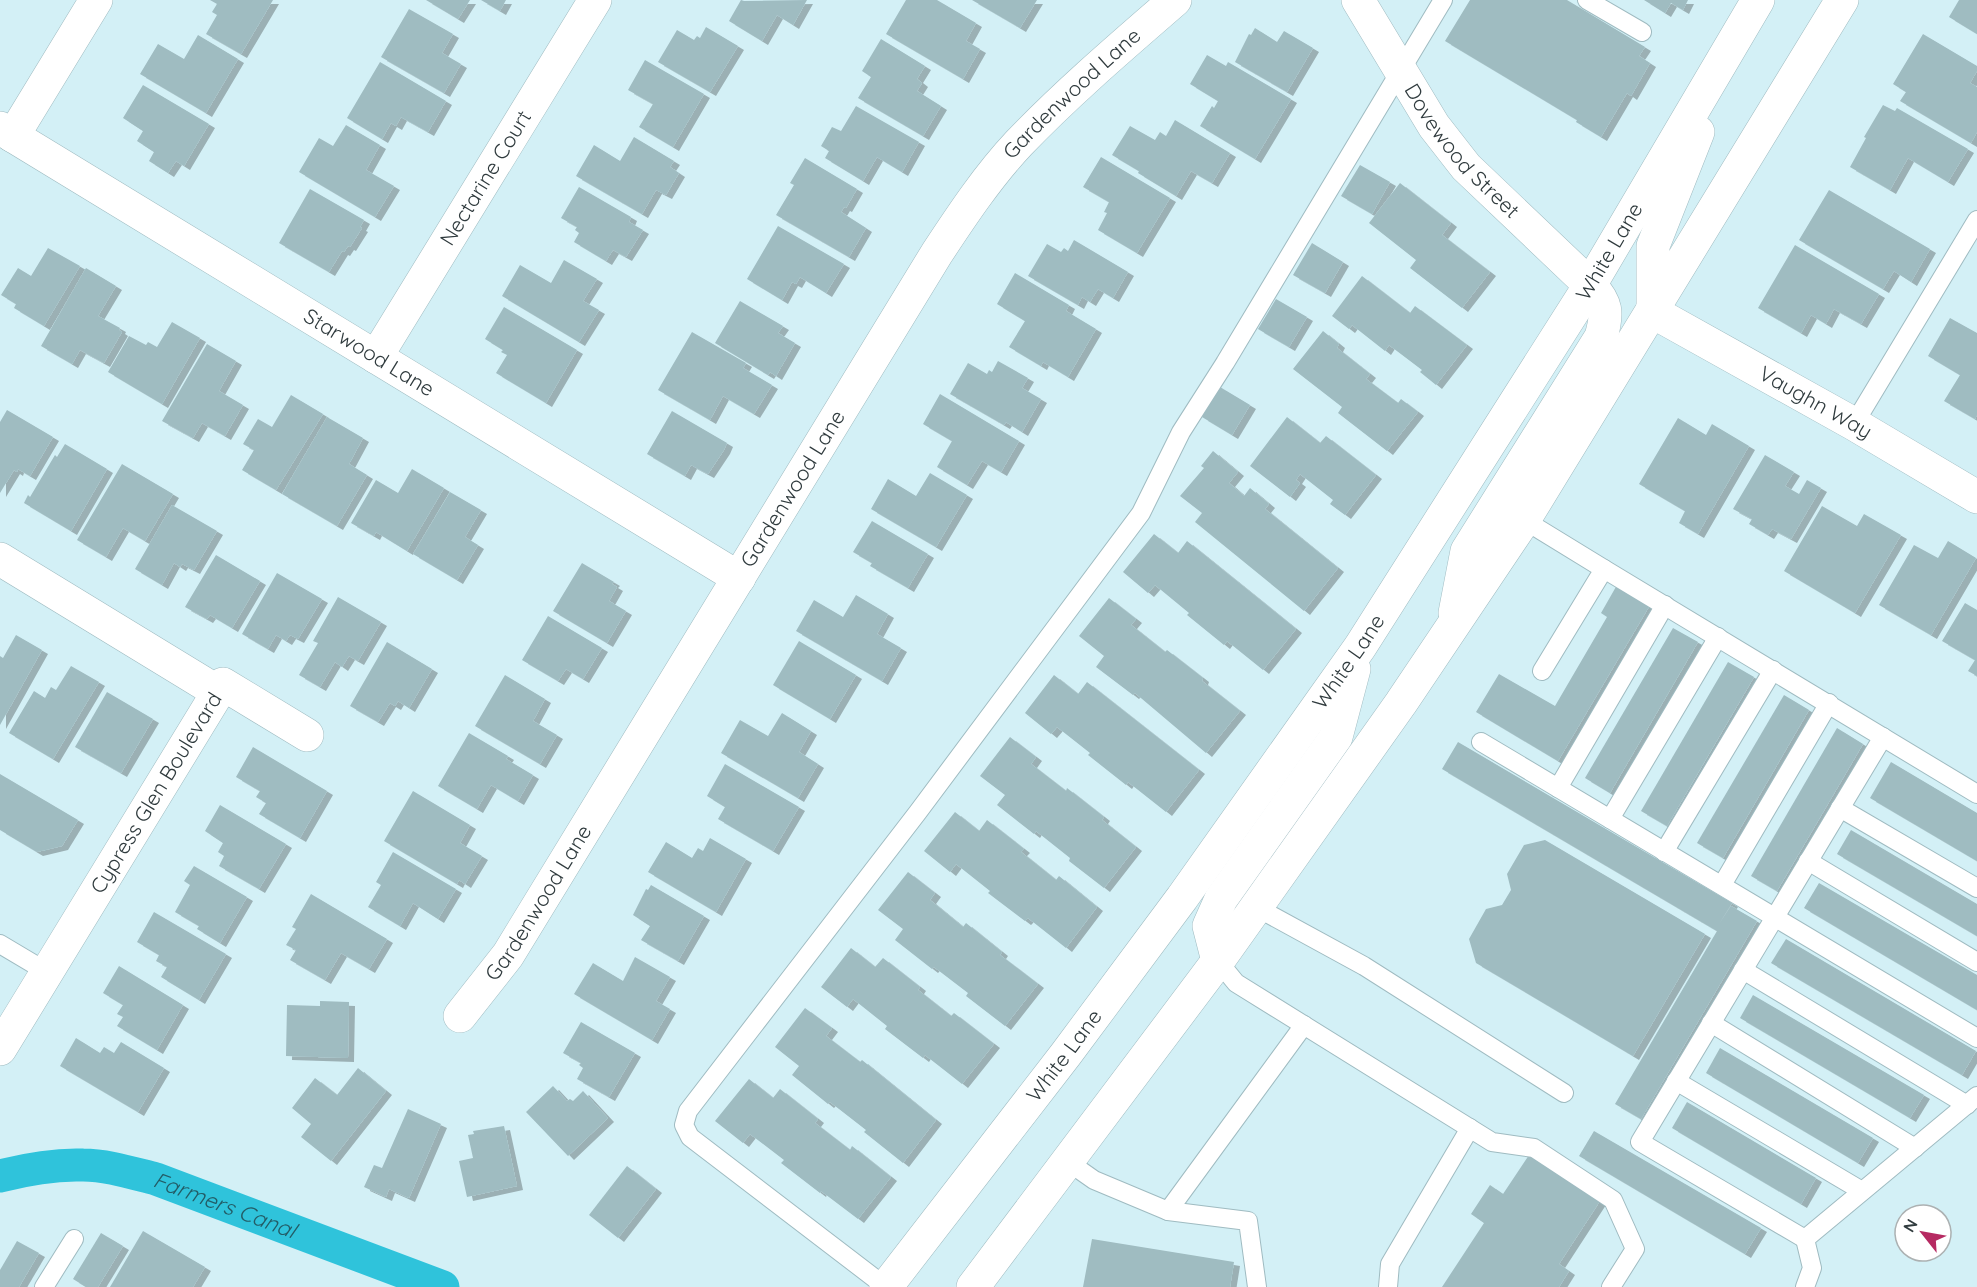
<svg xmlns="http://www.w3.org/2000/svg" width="1977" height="1287" font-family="Quicksand,sans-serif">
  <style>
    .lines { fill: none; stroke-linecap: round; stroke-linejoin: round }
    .canal { stroke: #2fc3db; stroke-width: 33 }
    .building { fill: #9fbcc1; filter: url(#shadow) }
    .lane-casing { stroke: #9fbbc1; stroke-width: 20 }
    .street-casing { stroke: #9fbbc1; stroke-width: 34 }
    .secondary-casing { stroke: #9fbbc1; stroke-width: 34 }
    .lane { stroke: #fff; stroke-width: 18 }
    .street { stroke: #fff; stroke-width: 33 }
    .secondary { stroke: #fff; stroke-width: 33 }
    .labels { text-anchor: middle; stroke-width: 5; stroke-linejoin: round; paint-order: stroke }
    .street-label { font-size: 21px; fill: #303b3e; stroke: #fff }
    .water-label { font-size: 22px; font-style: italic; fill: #235c66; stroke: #fff }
  </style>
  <defs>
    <filter id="shadow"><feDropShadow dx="6" dy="4" stdDeviation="0" flood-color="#0004"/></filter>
  </defs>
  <rect width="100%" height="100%" fill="#d3f0f6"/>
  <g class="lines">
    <path class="canal" id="s1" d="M0 1176C27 1169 55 1164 83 1165 107 1165 132 1173 156 1179L443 1287"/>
  </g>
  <g class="building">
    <polygon points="210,0 273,0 241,54 206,34 217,15 212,12 217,4"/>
    <polygon points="426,0 470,0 458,19"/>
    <polygon points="481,0 506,0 500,11"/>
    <polygon points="741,0 744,1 807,0 793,25 777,15 762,41 729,21"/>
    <polygon points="906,0 937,0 976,23 966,41 980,49 963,79 886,34"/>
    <polygon points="972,0 1037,0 1020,28"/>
    <polygon points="1470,0 1567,0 1645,47 1639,56 1650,63 1631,96 1627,93 1601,137 1576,122 1577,120 1445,41"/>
    <polygon points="1644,0 1688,0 1683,10 1671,3 1665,13"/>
    <polygon points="1959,0 1977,0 1977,34 1949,17"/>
    <polygon points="409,9 453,34 442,53 461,64 444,93 381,57"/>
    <polygon points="706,27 738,46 710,92 658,62 677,30 694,40 697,36 700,38"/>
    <polygon points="1255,28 1277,42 1284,31 1313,48 1287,92 1235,62 1249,34 1251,35"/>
    <polygon points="1923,34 1977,66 1977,71 1970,83 1977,87 1977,132 1971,143 1900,101 1906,92 1893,84"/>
    <polygon points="198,35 238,59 206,113 140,74 158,44 184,59"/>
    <polygon points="881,39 925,66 917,79 922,83 917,91 941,106 923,136 858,98 871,77 862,71"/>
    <polygon points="1207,55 1226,66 1228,62 1291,99 1255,159 1200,126 1212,106 1214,108 1218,101 1190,84"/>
    <polygon points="645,60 704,94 673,147 639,127 653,104 628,90"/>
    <polygon points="380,62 446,101 428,132 401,117 396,126 391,123 382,139 347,118"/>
    <polygon points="143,85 209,124 184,166 176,161 168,173 149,161 154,152 137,141 143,131 123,118"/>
    <polygon points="1883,105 1895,111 1897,108 1968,149 1948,182 1908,158 1890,190 1850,167 1866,138 1864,137"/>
    <polygon points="856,106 919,142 902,172 877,157 863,181 825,158 829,151 821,146 832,127 841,131"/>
    <polygon points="1175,120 1230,153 1212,183 1191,171 1176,196 1138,173 1139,171 1112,155 1130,126 1155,140 1160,132 1166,136"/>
    <polygon points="346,125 380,145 366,170 394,186 375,217 299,172 319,138 333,146"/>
    <polygon points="634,137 674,161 670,167 679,173 666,195 656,190 642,214 576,176 594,145 620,161"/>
    <polygon points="1101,157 1170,198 1137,253 1098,230 1107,213 1104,212 1109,202 1083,187"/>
    <polygon points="805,158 857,189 846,208 844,207 841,212 866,228 849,257 776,215 794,185 790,183"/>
    <polygon points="1360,165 1390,182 1372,214 1341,196"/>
    <polygon points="1400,183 1451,223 1442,235 1490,272 1462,308 1410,268 1416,260 1369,223"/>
    <polygon points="579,187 631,217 629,222 643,230 626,257 613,250 606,261 574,242 579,233 575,230 577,227 561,218"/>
    <polygon points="310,189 364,220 360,227 362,228 350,247 348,246 344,252 342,251 329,272 279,243"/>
    <polygon points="1829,190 1930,249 1911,282 1894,271 1883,289 1799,240"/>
    <polygon points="778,226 844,264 826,293 800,277 796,284 792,282 782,300 747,279"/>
    <polygon points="1074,240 1128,272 1113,298 1098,289 1090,302 1082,297 1078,305 1028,276 1047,244 1061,252 1064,248 1068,251"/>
    <polygon points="1312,243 1343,262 1325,293 1293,275"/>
    <polygon points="1795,245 1879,294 1861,324 1834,309 1826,324 1811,315 1801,333 1758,308"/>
    <polygon points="48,248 80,266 44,326 14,308 16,304 1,295 18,268 31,276"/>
    <polygon points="564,260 597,279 583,301 599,310 579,342 502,296 520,265 551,283"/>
    <polygon points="86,268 116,286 98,316 120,328 119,330 122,332 104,363 80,350 72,364 41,346"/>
    <polygon points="1015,273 1069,305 1066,311 1096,329 1068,377 1043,362 1041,366 1009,347 1025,321 997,304"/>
    <polygon points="1362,276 1410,313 1415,306 1467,345 1436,385 1420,372 1422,370 1389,345 1385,351 1352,325 1349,329 1332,316"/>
    <polygon points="1276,299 1307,317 1289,347 1258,329"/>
    <polygon points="740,301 783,326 778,333 795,343 776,376 770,372 768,375 715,343"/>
    <polygon points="504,307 577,350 546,403 496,373 507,355 501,352 503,350 485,339"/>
    <polygon points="1950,318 1977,333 1977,415 1975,419 1944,401 1960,375 1928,356"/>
    <polygon points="172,322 200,338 162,404 108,372 129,336 146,345 148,342 157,347"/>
    <polygon points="1323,331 1339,344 1337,348 1370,374 1366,379 1398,403 1401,399 1418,412 1387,451 1338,413 1342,407 1293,369"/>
    <polygon points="692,332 746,363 743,368 772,385 754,414 723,396 710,420 658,390"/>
    <polygon points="207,344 236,361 219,391 243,405 225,436 202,423 193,438 162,421"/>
    <polygon points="998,361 1028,378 1022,388 1041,399 1022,432 1006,422 1004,425 950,394 968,363 987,374 989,370 992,372"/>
    <polygon points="1220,387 1250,405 1232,435 1202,417"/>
    <polygon points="940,394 1019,441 1001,472 982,461 967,485 937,467 952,441 923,424"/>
    <polygon points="291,395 323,414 276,490 242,470 254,450 243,444 258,419 272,427"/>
    <polygon points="7,410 53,437 30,476 18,469 17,472 14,470 0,493 0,422"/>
    <polygon points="672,411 727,443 724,450 708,474 691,465 685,476 647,454"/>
    <polygon points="327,417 363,438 349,464 367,475 337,526 282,494"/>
    <polygon points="1287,417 1320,443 1326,436 1376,475 1345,515 1330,504 1333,500 1300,474 1296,480 1300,483 1290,497 1250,466"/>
    <polygon points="1678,418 1706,435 1712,424 1749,446 1698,534 1679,523 1685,511 1639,484"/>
    <polygon points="65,444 107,469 71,531 24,503 28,495 30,497 55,455 57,457"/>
    <polygon points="1213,451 1238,472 1229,483 1244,496 1250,488 1269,504 1265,509 1338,568 1304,611 1195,522 1202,513 1180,496 1204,468 1201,466"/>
    <polygon points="1765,455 1794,472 1785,486 1799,494 1807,480 1821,488 1791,539 1772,529 1768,535 1749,524 1752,519 1733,509"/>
    <polygon points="122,464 173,494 145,541 123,528 106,557 77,540"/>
    <polygon points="412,469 444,488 407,551 376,532 374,536 351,523 376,480 398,493"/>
    <polygon points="930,473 967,495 936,547 871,509 888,479 916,496"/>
    <polygon points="450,492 481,510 465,537 478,545 457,580 413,554"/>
    <polygon points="172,505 217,531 194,570 182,564 180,567 174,563 162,585 135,569"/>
    <polygon points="1822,506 1857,526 1864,514 1901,535 1855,613 1784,571"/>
    <polygon points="872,521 928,554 908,588 870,566 872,563 853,552"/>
    <polygon points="1154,534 1178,553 1187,541 1296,629 1263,670 1227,641 1224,645 1187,615 1189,613 1155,585 1148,593 1123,572"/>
    <polygon points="1948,541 1976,558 1931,635 1879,605 1914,545 1938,558"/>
    <polygon points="216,555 260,581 232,628 210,615 207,619 185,607"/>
    <polygon points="582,563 614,582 612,584 617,587 609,601 626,611 607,643 553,611"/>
    <polygon points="277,573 322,599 298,639 290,635 286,641 276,635 268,649 242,634"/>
    <polygon points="1617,585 1650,605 1558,761 1476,712 1499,674 1555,706 1607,617 1601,613"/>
    <polygon points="856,595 888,614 877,634 901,648 882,681 796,631 814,600 843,617"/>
    <polygon points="338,597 381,622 358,661 349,656 342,667 335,662 320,687 299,675 318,643 313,641"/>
    <polygon points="1109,598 1136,619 1131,625 1165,652 1167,650 1203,678 1202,681 1240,711 1206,753 1135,693 1133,695 1096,667 1104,656 1079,636"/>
    <polygon points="1965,603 1977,610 1977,676 1968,671 1975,660 1942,641"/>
    <polygon points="548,616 602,648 583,679 566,669 558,681 522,660"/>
    <polygon points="1673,628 1698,642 1610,793 1585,778"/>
    <polygon points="16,635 42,650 0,725 0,656 3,658"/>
    <polygon points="799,641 856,675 830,719 773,685"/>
    <polygon points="387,642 432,669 409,708 398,701 395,706 390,703 378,722 350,706"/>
    <polygon points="1728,662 1754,677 1667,826 1641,811"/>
    <polygon points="71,666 99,682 53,759 9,733 34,691 45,698 51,687 56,690"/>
    <polygon points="505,675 545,699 533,721 557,735 540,764 475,726"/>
    <polygon points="1054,675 1078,694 1087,682 1199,770 1166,812 1128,782 1126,785 1088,755 1090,753 1057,727 1051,734 1025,713"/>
    <polygon points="107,692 153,719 121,773 75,747"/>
    <polygon points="1784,695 1809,710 1723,858 1697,843"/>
    <polygon points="782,713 811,731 799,752 818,764 798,798 721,753 740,720 768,736"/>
    <polygon points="1837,728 1863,744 1777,891 1751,876"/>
    <polygon points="469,733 508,756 506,759 533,775 518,801 491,785 477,809 438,786"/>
    <polygon points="1010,737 1036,757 1031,764 1066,791 1067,788 1104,817 1102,820 1136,847 1104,888 1069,861 1070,858 1036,831 1034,834 997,805 1005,795 980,776"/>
    <polygon points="1458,742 1732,903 1719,924 1731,906 1757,921 1641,1119 1615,1104 1717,931 1442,769"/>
    <polygon points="253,747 327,791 300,838 259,814 266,803 256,797 260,791 236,777"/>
    <polygon points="1891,762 1977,813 1977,861 1870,798"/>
    <polygon points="725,764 799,807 773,851 718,819 725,807 707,796"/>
    <polygon points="0,774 78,820 62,846 37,852 0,830"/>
    <polygon points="413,791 470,825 460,843 482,856 465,884 459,880 457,884 384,841"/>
    <polygon points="220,805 286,844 259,889 219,866 224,856 218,852 223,843 205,831"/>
    <polygon points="955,812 979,831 987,820 1024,849 1021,852 1056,880 1059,876 1097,907 1066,948 1028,918 1025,921 988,893 990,891 956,864 950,872 924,851"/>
    <polygon points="1851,830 1977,904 1977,936 1837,854"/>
    <polygon points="710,838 746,859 716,912 648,872 666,842 692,858 698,848 703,851"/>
    <polygon points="1545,840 1705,934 1633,1056 1476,963 1469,939 1486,909 1502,905 1511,890 1507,874 1524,845"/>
    <polygon points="393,852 456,889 438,919 413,903 400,926 368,907 381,885 376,882"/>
    <polygon points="194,866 247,897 220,943 197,929 199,926 175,912 190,885 184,881"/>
    <polygon points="908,872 935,893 930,900 963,927 966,923 1002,952 1000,955 1038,984 1005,1026 966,996 968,993 934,967 932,969 895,940 903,929 878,910"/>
    <polygon points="1819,883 1977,975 1977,1010 1804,908"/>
    <polygon points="651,885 704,916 678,961 641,940 650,926 633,915 646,889 648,890"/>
    <polygon points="311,894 387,939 369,969 341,953 325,980 290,960 296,950 286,945 296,929 292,927"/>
    <polygon points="154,912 226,954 199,1000 161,977 167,967 156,961 159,955 137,942"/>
    <polygon points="1786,939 1976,1051 1962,1075 1771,963"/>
    <polygon points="851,948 875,967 883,958 920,987 918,990 951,1016 954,1013 994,1044 962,1084 925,1055 923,1058 885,1029 887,1026 853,999 847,1007 821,987"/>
    <polygon points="635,957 670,977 656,1001 670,1009 652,1040 574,994 593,963 623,981"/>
    <polygon points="119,966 183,1005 157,1050 117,1026 123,1017 117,1014 123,1005 103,993"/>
    <polygon points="1753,995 1924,1095 1910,1118 1740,1018"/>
    <polygon points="320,1001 349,1002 348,1058 286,1056 287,1005 320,1006"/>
    <polygon points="805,1008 832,1028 826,1036 860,1062 862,1060 936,1120 903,1163 864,1132 866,1130 830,1102 828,1104 792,1075 799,1066 775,1047"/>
    <polygon points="581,1022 635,1053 609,1097 577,1079 583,1068 579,1065 581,1063 563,1053"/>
    <polygon points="76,1038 100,1053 104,1047 114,1053 121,1042 164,1068 138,1112 60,1066"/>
    <polygon points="1720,1048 1873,1138 1858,1163 1706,1073"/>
    <polygon points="358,1068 386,1091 331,1161 301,1137 311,1124 292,1108 315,1078 337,1095"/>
    <polygon points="749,1079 773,1098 780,1089 818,1119 815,1123 850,1150 852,1146 891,1177 858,1219 821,1191 820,1193 781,1163 784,1160 750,1134 743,1143 715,1121"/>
    <polygon points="553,1086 567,1101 570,1099 573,1101 583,1091 608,1118 568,1156 526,1112"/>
    <polygon points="1687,1102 1816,1178 1801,1204 1672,1128"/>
    <polygon points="408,1109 441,1124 409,1198 389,1189 386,1197 364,1187 374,1165 382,1168"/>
    <polygon points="504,1126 517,1186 467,1197 459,1161 473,1158 468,1135 474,1134 473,1131"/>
    <polygon points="1594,1131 1761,1228 1745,1254 1579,1156"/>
    <polygon points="1529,1155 1600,1201 1559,1264 1569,1271 1559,1287 1442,1287 1484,1223 1471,1214 1490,1185 1503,1194"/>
    <polygon points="627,1166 656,1189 618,1238 589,1215"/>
    <polygon points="143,1231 205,1267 193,1287 110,1287"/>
    <polygon points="101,1233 123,1246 98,1287 86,1287 73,1279"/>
    <polygon points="1092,1239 1234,1262 1230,1287 1083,1287"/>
    <polygon points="17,1241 39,1253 19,1287 0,1287 0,1270"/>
  </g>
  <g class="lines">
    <g class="lane-casing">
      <g id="lane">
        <polyline points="1587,0 1642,32"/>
        <polyline points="1854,424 1977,220"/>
        <polyline points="1524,520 1604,569 1542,671"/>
        <polyline points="1604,569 1977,794"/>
        <polyline points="1481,742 1977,1038"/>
        <polyline points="1558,788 1665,605"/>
        <polyline points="1840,808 1977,888"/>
        <polyline points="1610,819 1718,637"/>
        <polyline points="1664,852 1773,670"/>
        <polyline points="1808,861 1977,962"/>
        <polyline points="1722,885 1829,703"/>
        <polyline points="1256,907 1364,966 1564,1093"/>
        <polyline points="0,944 47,972"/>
        <polyline points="1218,961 1236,983 1492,1142 1534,1148 1613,1200 1635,1249 1611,1287"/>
        <polyline points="1743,970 1967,1105"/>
        <polyline points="1711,1023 1915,1148"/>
        <polyline points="1676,1081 1862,1191"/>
        <polyline points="1067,1161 1094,1180 1168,1211 1248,1221 1257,1287"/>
        <polyline points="1168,1211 1304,1025"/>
        <polyline points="1805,1239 1640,1142 1883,737"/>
        <polyline points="44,1287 74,1239"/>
        <polyline points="886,1287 690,1137 684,1125 688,1111 918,812 1141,513 1181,432 1225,363 1443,0"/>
        <polyline points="1388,1287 1390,1264 1470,1128"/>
        <polyline points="1805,1287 1812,1268 1805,1239 1977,1096"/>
      </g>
    </g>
    <g class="street-casing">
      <g id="street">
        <path id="s2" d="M1358 0 1434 126 1466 167 1590 285"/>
        <path id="s3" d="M0 128 739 578"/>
        <polyline points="13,136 96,0"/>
        <path id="s4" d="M1653 312 1854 424 1977 497"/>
        <path id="s5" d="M376 357 595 0"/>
        <polyline points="0,559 218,692"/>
        <path id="s6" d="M460 1016 508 955 937 253C962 215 988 176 1019 143 1068 92 1122 46 1175 0"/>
        <path id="s7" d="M0 1049 223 684 307 735"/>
      </g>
    </g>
    <g class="secondary-casing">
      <g id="secondary">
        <polyline points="1653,312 1653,246 1698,132"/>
        <path d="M1455 613 1467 551 1601 337C1608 313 1607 303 1590 285"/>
        <polyline points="1218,961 1209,926 1221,899 1336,737 1354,669"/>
        <path id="s8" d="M886 1287 1066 1054 1182 898 1360 647 1590 285 1758 0"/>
        <polyline points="973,1287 1218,961 1401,703 1524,520 1842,0"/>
      </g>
    </g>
    <use href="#lane" class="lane"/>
    <use href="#street" class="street"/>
    <use href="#secondary" class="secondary"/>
  </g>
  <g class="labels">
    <g class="street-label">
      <text dy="7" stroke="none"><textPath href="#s6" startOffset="1110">Gardenwood Lane</textPath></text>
      <text dy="7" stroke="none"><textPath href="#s2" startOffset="184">Dovewood Street</textPath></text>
      <text dy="7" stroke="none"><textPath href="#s5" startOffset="210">Nectarine Court</textPath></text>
      <text dy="7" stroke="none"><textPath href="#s8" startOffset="1264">White Lane</textPath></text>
      <text dy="7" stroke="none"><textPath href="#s3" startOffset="432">Starwood Lane</textPath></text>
      <text dy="7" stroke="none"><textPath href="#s4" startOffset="186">Vaughn Way</textPath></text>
      <text dy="7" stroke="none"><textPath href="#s6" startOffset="624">Gardenwood Lane</textPath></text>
      <text dy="7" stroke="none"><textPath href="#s8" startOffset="778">White Lane</textPath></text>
      <text dy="7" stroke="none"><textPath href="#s7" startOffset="300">Cypress Glen Boulevard</textPath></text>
      <text dy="7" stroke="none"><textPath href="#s6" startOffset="138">Gardenwood Lane</textPath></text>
      <text dy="7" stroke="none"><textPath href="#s8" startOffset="292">White Lane</textPath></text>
    </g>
    <g class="water-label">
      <text dy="8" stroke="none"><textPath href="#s1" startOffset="232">Farmers Canal</textPath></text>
    </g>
  </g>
  <g transform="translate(1923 1233) rotate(301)"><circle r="28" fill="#ffffff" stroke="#acb1b2" stroke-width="1.5"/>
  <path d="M0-4.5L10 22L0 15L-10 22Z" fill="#b62a62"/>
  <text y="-9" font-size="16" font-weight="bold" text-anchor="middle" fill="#303b3e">N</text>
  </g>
</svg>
